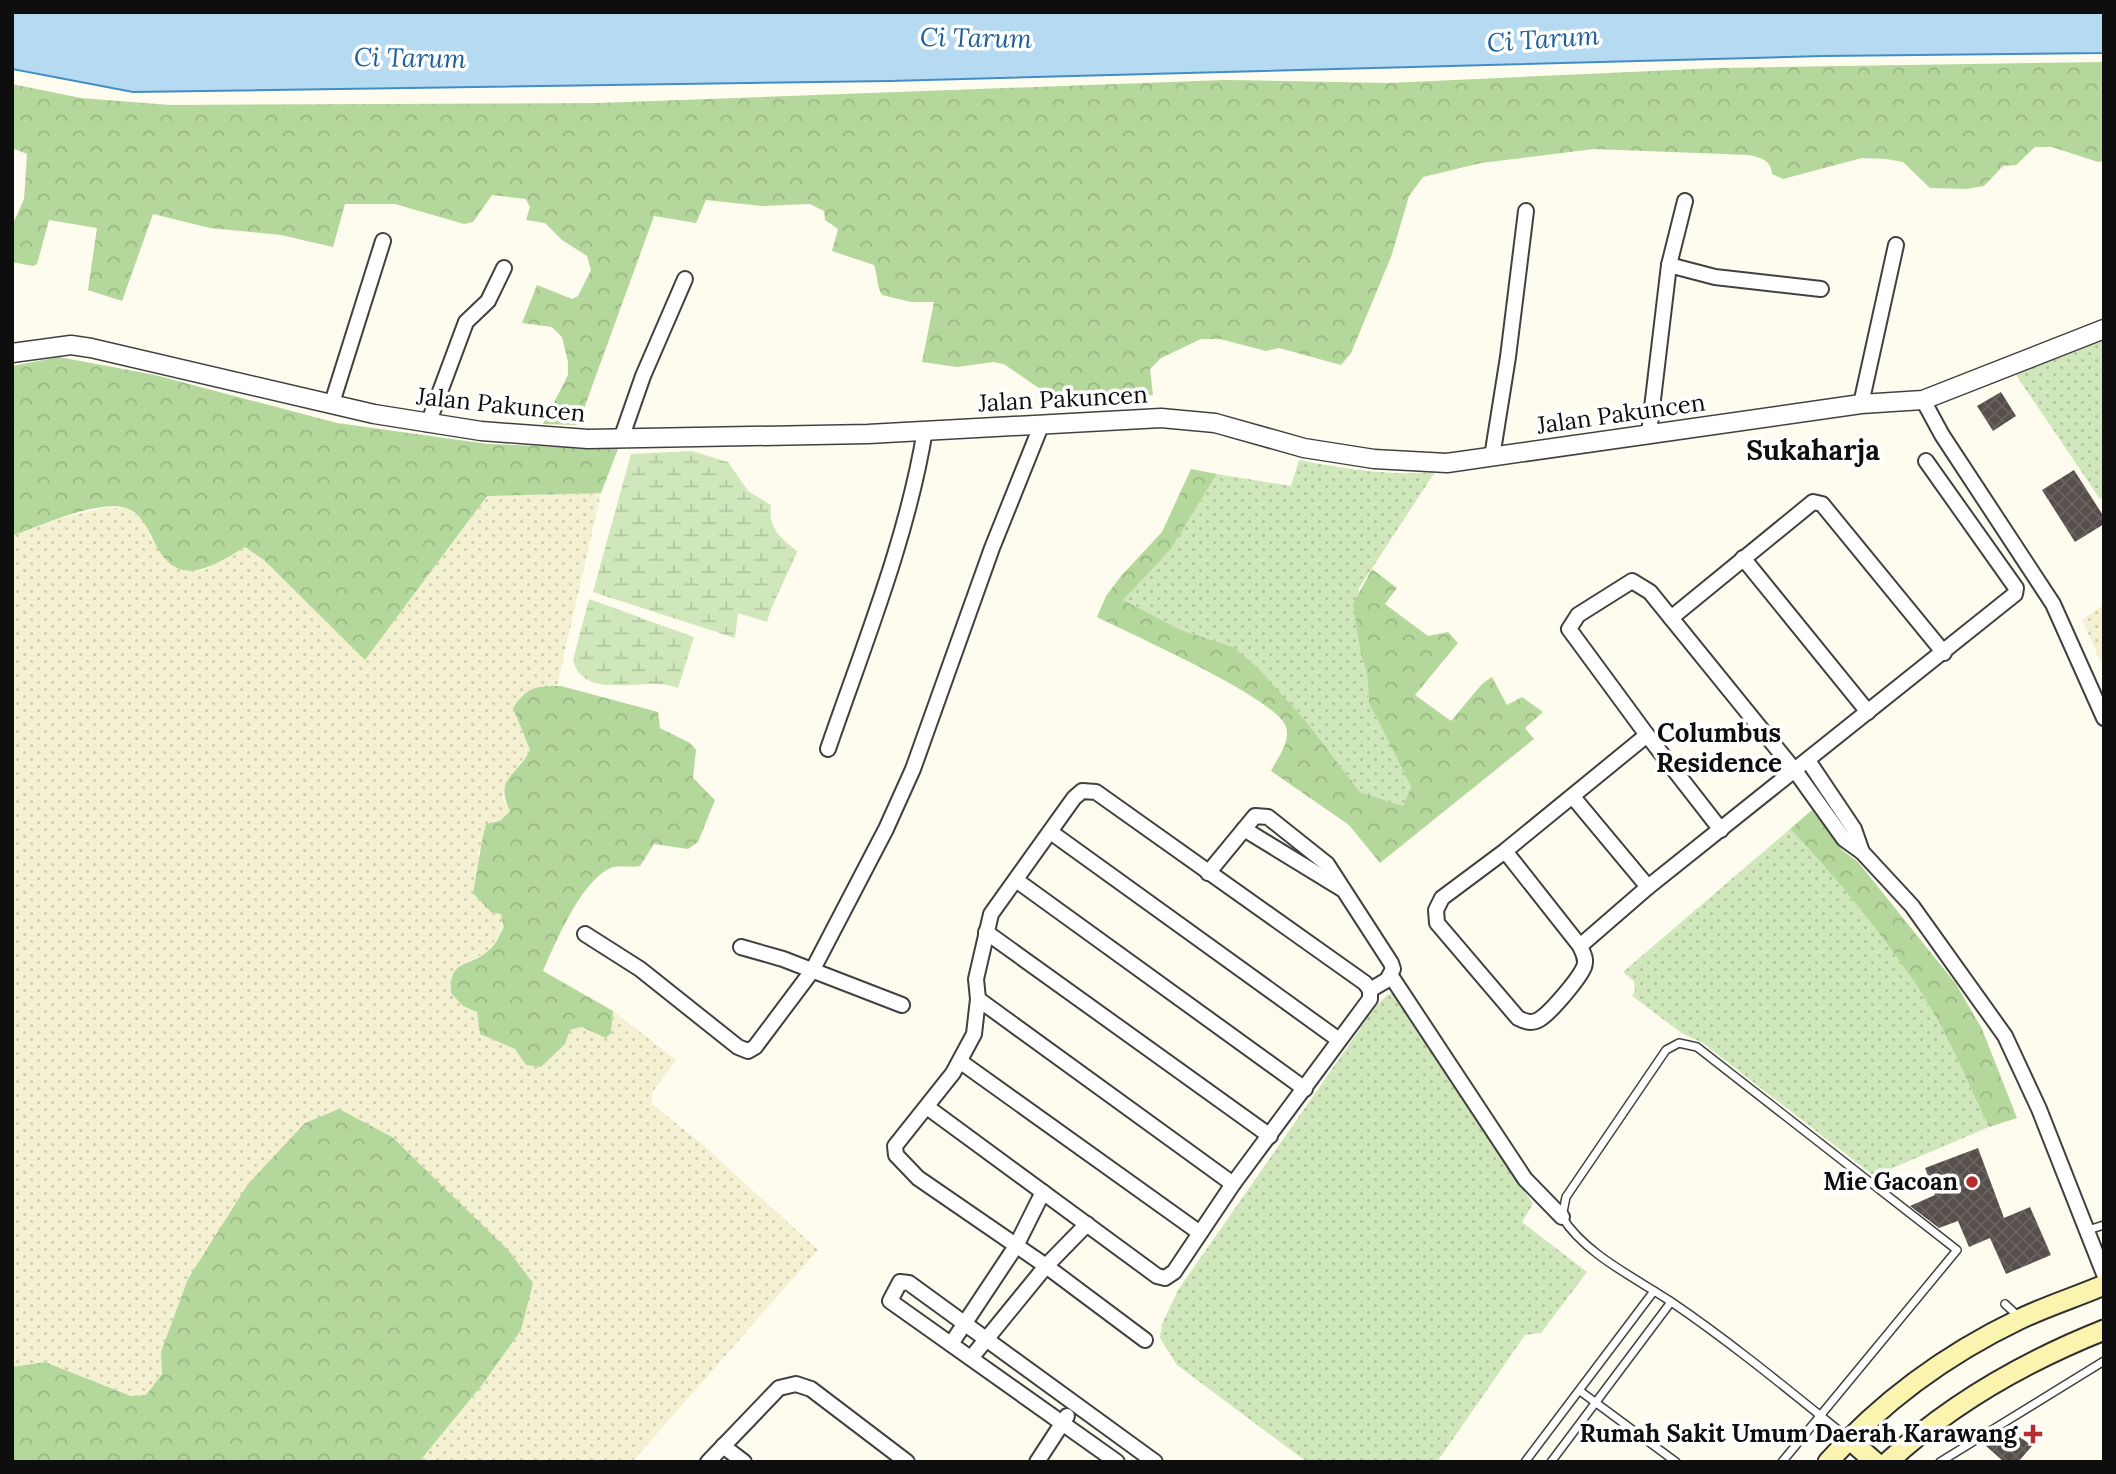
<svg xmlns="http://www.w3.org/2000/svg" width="2116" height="1474" font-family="Lora,serif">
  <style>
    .farmland { fill: url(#farmland-dots) }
    .grass { fill: url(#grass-dots) }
    .forest { fill: url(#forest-crowns) }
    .wetland { fill: url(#wetland-marsh) }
    .water { fill: #b7daf3; stroke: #428dc6; stroke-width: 2 }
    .building { fill: url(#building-cross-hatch) }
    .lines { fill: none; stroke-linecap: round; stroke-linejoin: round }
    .service-casing { stroke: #414141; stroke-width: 10 }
    .minor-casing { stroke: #414141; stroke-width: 18 }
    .tertiary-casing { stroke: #414141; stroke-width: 21 }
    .secondary-casing { stroke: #303030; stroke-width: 23 }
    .service { stroke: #fff; stroke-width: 7 }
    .minor { stroke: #fff; stroke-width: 14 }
    .tertiary { stroke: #fff; stroke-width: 18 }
    .secondary { stroke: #faf4ae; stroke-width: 19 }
    .poi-dot { fill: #b62d2f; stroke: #fff; stroke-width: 2.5 }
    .labels { text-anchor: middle; stroke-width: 7; stroke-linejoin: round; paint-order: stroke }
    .street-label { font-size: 24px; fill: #0e0e0e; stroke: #fff }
    .poi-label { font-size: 24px; font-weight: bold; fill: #0e0e0e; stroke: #fff; text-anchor: end }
    .water-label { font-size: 26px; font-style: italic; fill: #1e5f99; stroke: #fff }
    .neighbourhood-label { font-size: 26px; font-weight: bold; fill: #0e0e0e; stroke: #fff }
    .quarter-label { font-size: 28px; font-weight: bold; fill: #0e0e0e; stroke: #fff }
  </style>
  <defs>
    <pattern id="farmland-dots" width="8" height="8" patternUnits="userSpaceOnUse" patternTransform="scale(1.75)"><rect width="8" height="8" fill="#f3f1d1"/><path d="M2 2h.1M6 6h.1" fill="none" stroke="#cfcdb2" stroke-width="1.8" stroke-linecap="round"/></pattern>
    <pattern id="grass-dots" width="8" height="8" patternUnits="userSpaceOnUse" patternTransform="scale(1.75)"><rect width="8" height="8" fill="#d0e7bb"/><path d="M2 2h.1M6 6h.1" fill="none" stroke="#b1c5a0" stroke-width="1.8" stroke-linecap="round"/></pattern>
    <pattern id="forest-crowns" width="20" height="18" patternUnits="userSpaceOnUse" patternTransform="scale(1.75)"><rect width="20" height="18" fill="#b4d79b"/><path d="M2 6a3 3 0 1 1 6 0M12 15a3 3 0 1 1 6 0" fill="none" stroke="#9ab784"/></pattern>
    <pattern id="wetland-marsh" width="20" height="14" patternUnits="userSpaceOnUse" patternTransform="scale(1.75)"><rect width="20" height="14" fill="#d0e7bb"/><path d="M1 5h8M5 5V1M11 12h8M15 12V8" fill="none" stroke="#b1c5a0"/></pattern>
    <pattern id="building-cross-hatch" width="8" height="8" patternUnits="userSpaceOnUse" patternTransform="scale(1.75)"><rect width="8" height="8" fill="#564f4b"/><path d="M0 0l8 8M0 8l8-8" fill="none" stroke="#696461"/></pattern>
  </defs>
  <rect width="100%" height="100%" fill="#fefcef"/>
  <g class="farmland">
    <polygon points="601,493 557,686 538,687 518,722 530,750 512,773 502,797 510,811 478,852 479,862 473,893 501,913 505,927 487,952 458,967 463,1006 477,1012 480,1034 515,1049 526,1065 565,1044 569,1030 582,1027 611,1033 613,1011 676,1060 652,1093 652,1104 702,1144 818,1250 632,1462 419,1462 482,1385 161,1352 162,1374 146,1395 132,1396 45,1362 12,1367 12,536 57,519 105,508 126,508 143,519 154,544 202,571 245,547 264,560 365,660 487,496"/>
    <polygon points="2104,604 2104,669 2082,620"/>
  </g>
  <g class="grass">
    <polygon points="2104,337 2104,496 2100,499 2016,375"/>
    <path d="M1299 460C1345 469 1388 476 1435 472L1359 588 1361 655 1367 674 1369 703 1411 787 1403 806 1360 792 1309 725 1233 647 1181 630 1122 600 1171 549 1217 474 1291 486Z"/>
    <path d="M1790 829C1834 875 1876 926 1912 979 1944 1024 1965 1077 1989 1127L1874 1176 1703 1043 1683 1034 1632 996 1635 991 1634 981 1623 972Z"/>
    <polygon points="1393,993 1533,1204 1522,1222 1587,1272 1541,1333 1525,1335 1437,1462 1307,1462 1177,1365 1160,1338 1162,1324 1178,1290 1376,1006 1387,995"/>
  </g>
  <g class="forest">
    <path d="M2104 62V161L2098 162 2052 147H2035L2016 165 2003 166 1984 186 1967 189 1930 188 1903 162 1886 159 1862 158 1783 179 1772 174C1771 160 1762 158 1749 155L1594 149 1481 163 1423 177 1409 196 1391 257 1351 353 1341 365 1279 348 1266 351 1220 339H1201L1161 358 1150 369 1153 395 1050 396 1004 364 993 362 957 367 922 362 934 302H911L882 295C876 285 878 275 874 265L832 251 838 229 825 220 824 211 810 204 762 206 706 200 696 223 654 216 578 425 543 424 568 375V362L562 337 552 327 522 323 537 285 572 299 578 296 591 270 587 256 562 240 545 223 526 220 530 207 526 199 492 195 473 222 464 224 395 204H345L333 247 281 235 210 228 153 214 122 301 88 290 97 228 49 220 37 264 33 266 12 262V226L24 199 27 154 12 148V84L81 98 170 105 598 103 1225 80 1388 83 1719 68Z"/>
    <path d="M59 357 155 375 337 423 488 444 618 449 601 493 487 496 365 660 264 560 245 547C205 571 175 590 151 535 145 524 140 513 126 508 99 499 39 526 12 536V366Z"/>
    <path d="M1191 469 1217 474 1171 549 1123 600 1181 630 1233 647 1258 668 1309 725 1360 792 1403 806 1411 787 1369 703 1367 674 1361 655 1353 604 1372 569 1397 588 1385 604 1428 636 1448 632 1458 643 1415 695 1451 721 1482 684 1492 677 1507 705 1522 697 1543 712 1525 728 1534 739 1380 863 1349 825 1271 771C1277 759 1291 741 1286 727 1277 698 1130 634 1097 617L1106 596 1121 576 1162 532Z"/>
    <path d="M561 686 658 712 660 728 690 743 696 750 693 778 715 800 698 842 688 849 654 844 640 866C632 868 621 865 613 867 582 878 556 942 543 971L613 1011 611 1033 606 1038 582 1027 570 1030 565 1044 541 1067 526 1065 515 1049 480 1034 477 1012 463 1006 451 993C449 958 469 968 488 951 496 944 500 935 504 927L501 914 491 912 473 893C478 869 480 847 486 824L500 821 510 811C494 778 516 777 530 750L513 708C528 686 536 686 561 686Z"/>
    <path d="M1812 810 1842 850 1858 862 1956 984 1982 1029 2017 1118 1989 1127C1965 1077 1944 1024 1912 979 1876 926 1834 875 1790 829Z"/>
    <polygon points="339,1109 392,1137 508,1250 533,1283 521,1330 482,1385 419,1462 12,1462 12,1367 45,1362 131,1396 146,1395 162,1374 161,1352 188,1279 248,1184 305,1123"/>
  </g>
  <g class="wetland">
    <path d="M692 451 728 462 748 491 771 505C768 529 780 537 797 551 788 576 774 597 767 622L738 613 735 638 593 592 631 454Z"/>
    <path d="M589 599 694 637 678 688C649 674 584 704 573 660Z"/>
  </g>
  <polygon class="water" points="12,12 2104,12 2104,53 1823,56 890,81 133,92 12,69"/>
  <g class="building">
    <polygon points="2001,392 2016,416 1993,431 1977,406"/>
    <polygon points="2074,470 2104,517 2104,524 2075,542 2042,490"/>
    <polygon points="1978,1148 2004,1218 2030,1207 2051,1255 2006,1274 1990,1238 1969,1247 1958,1221 1939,1228 1910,1206 1935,1195 1925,1168"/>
    <polygon points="2001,1432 2015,1443 2020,1437 2032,1446 2018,1462 2004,1462 1986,1446"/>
  </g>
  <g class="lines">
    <g class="service-casing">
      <g id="service">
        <polyline points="2088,1230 2104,1225"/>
        <polyline points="2005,1304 2020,1318"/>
        <polyline points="1580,1391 1676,1462"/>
        <polyline points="1525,1462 1654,1291"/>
        <polyline points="1551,1462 1671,1302"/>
        <path d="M1782 1462 1957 1250 1697 1047 1679 1043 1666 1050 1566 1197 1562 1217C1585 1254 1634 1277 1670 1301 1732 1343 1791 1392 1848 1438"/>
        <polyline points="1940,1462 2104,1361"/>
      </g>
    </g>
    <g class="minor-casing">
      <g id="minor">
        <polyline points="1669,265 1715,277 1821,289"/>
        <polyline points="1923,400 1942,435 2053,604 2104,718"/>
        <polyline points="332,403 383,241"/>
        <polyline points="1861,404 1896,245"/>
        <polyline points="428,424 466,322 488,301 504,268"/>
        <polyline points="1649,433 1669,265 1685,201"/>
        <polyline points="621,439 643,376 685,279"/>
        <polyline points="1492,457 1508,357 1526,211"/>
        <polyline points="1743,558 1868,712"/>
        <polyline points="1671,618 1813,502 1822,504 1944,653"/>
        <polyline points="1647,735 1569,629 1578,615 1632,581 1650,592 1796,772 1844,839 1862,852 1912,906 2005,1036 2039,1109 2104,1274"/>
        <path d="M828 749C864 644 907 540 925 430"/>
        <polyline points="1809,762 1854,829 1862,852"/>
        <polyline points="1573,797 1648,887"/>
        <polyline points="1244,829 1342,889"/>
        <polyline points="1052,833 1339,1040"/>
        <path d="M1505 851 1580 946C1583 953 1587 959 1584 967 1579 979 1551 1012 1540 1019 1532 1024 1526 1022 1518 1018L1437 923 1436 910 1442 898 1505 851 1647 735 1721 830"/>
        <polyline points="1208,873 1255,816 1268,817 1327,864 1391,963 1393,969 1387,980 1370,990"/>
        <polyline points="1016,880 1305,1089"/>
        <polyline points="986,932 1270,1136"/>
        <polyline points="585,934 640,969 738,1047 748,1051 755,1047 812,971 886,829 913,769 992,548 1041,426"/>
        <polyline points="1580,946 1648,887 2015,594 2016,588 1926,461"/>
        <polyline points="741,947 783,959 902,1005"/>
        <polyline points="1391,976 1525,1179 1562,1217"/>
        <polyline points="978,999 1233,1184"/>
        <polyline points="961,1062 1200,1233"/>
        <polyline points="927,1107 1157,1276 1165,1278 1174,1272 1233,1184 1370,999 1370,990 1365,983 1096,792 1082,791 1074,798 991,914 976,979 978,999 974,1034 953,1073 895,1146 896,1155 918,1178 1046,1266 1145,1340"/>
        <polyline points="951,1344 1016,1246 1043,1192"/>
        <polyline points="971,1358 1046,1266 1087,1224"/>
        <polyline points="723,1446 744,1462"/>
        <polyline points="708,1462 779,1388 796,1384 811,1389 907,1462"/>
        <polyline points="1037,1462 1067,1416"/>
        <polyline points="1117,1462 890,1301 900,1282 909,1283 1155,1462"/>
      </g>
    </g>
    <g class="tertiary-casing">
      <polyline id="tertiary" points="12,353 71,345 91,348 374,414 481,431 588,439 868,434 1161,418 1215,423 1304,448 1374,459 1447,463 1861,404 1923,400 2104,329"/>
    </g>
    <g class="secondary-casing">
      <g id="secondary">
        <polyline points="1849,1439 1875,1462"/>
        <path d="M1828 1462C1882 1401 1947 1354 2020 1319 2047 1306 2076 1297 2104 1285"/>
        <path d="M1888 1462C1951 1403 2024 1362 2104 1330"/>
      </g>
    </g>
    <use href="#service" class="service"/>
    <use href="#minor" class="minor"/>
    <use href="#tertiary" class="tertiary"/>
    <use href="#secondary" class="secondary"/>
  </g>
  <g class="poi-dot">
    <circle cx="1972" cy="1182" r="7"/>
    <path d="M2029.5 1423.5h7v7h7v7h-7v7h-7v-7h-7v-7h7z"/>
  </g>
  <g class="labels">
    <g class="street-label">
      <text transform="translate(1063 399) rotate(-3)" y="8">Jalan Pakuncen</text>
      <text transform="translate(501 405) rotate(6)" y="8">Jalan Pakuncen</text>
      <text transform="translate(1621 414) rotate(-8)" y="8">Jalan Pakuncen</text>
    </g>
    <g class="poi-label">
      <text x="1958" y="1190">Mie Gacoan</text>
      <text x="2017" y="1442">Rumah Sakit Umum Daerah Karawang</text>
    </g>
    <g class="water-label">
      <text transform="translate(976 38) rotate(1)" y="9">Ci Tarum</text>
      <text transform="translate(1543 39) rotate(-4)" y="9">Ci Tarum</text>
      <text transform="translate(410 58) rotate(1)" y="9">Ci Tarum</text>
    </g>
    <g class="neighbourhood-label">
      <text x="1719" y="742">Columbus<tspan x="1719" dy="30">Residence</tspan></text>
    </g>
    <g class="quarter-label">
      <text x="1813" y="460">Sukaharja</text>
    </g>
  </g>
  <rect width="2116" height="1474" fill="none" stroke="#0e0e0e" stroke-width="28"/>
</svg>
